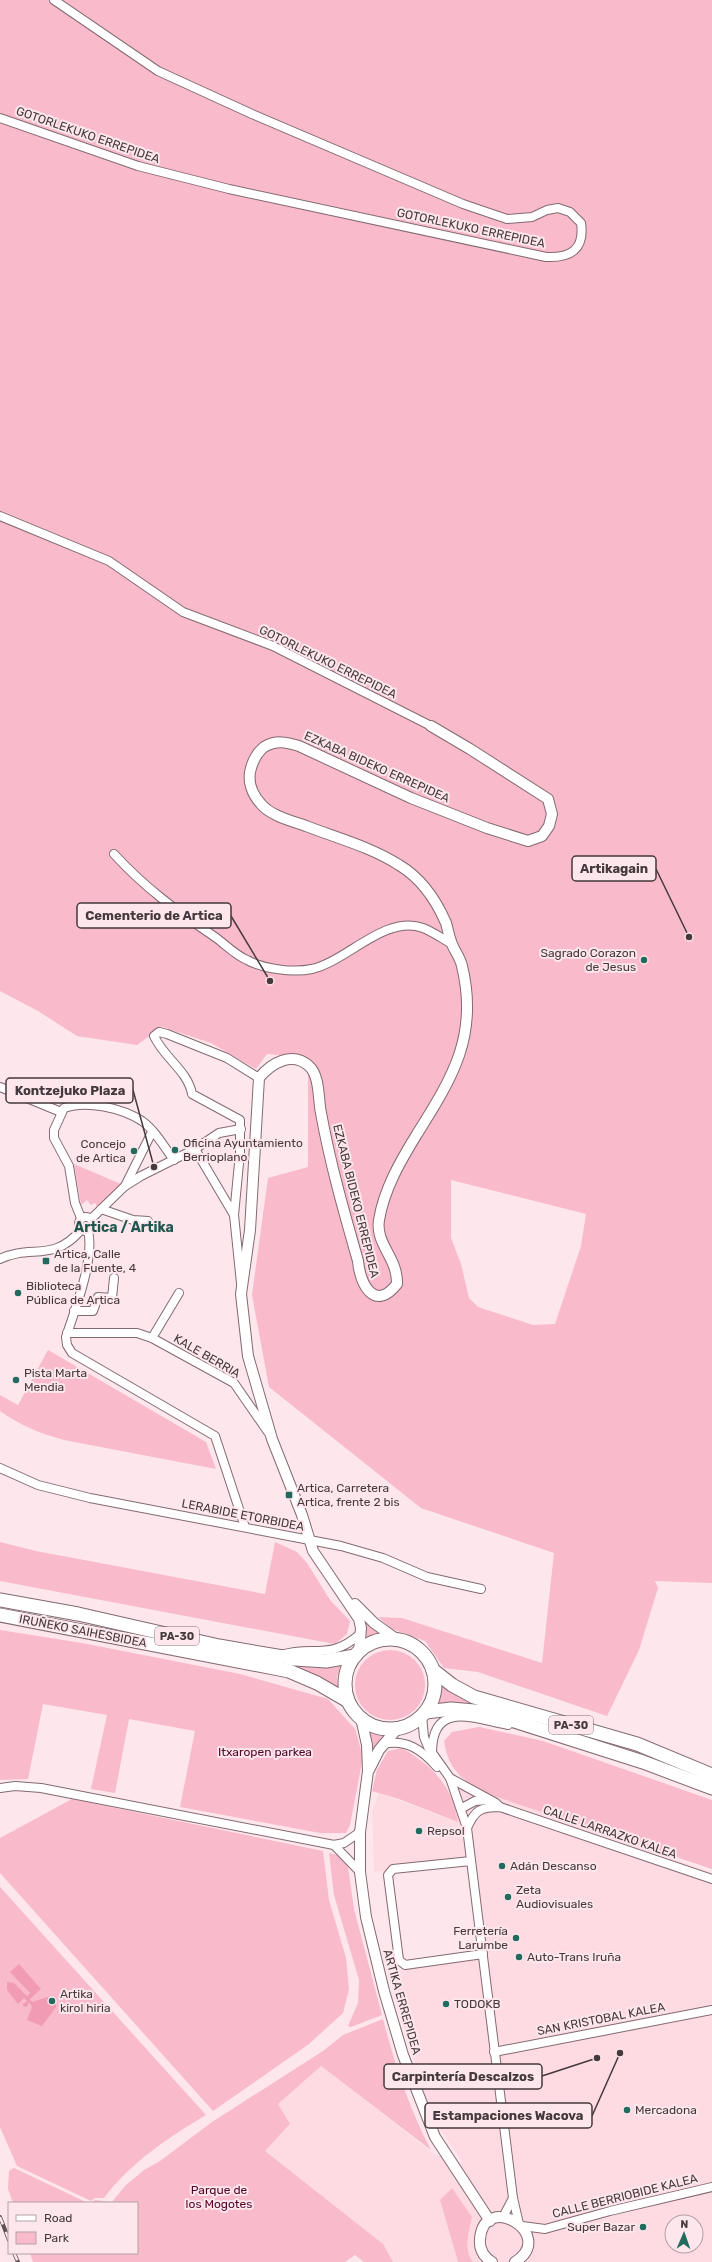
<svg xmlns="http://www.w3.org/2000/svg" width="712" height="2262" font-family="Rubik,sans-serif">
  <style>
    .built { fill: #fedae3; fill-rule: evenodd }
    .green { fill: #f9bacb; fill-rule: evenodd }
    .water { fill: #f29bb5 }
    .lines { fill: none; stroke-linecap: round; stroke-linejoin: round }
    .minor-casing { stroke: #826a70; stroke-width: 10 }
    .tertiary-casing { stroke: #826a70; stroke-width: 12 }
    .trunk-casing { stroke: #826a70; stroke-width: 15 }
    .minor { stroke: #fff; stroke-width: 8 }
    .tertiary { stroke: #fff; stroke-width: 10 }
    .trunk { stroke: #fff; stroke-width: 13 }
    .rail-casing { stroke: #5d5154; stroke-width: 4 }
    .rail { stroke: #fde6ec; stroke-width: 2.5; stroke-dasharray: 8; stroke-linecap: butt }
    .poi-dot { fill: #22695e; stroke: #fde6ec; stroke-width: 1.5 }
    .labels { text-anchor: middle; stroke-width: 4; stroke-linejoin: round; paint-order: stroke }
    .shield { fill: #fde6ec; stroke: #7c6d71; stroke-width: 1 }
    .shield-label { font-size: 11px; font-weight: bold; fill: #44393c }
    .street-label { font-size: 12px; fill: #44393c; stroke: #fde6ec }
    .poi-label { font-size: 12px; fill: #44393c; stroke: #fde6ec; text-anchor: start }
    .park-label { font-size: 12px; fill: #530428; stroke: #fde6ec }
    .quarter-label { font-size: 14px; font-weight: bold; fill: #1f564d; stroke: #fde6ec }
    .leader { fill: none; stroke: #44393c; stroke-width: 1.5 }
    .callout-dot { fill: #44393c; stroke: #fde6ec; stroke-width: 1.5 }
    .callout { fill: #fde6ec; stroke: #44393c; stroke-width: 1.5 }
    .callout-label { font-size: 13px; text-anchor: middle; font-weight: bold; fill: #44393c }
  </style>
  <rect width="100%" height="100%" fill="#fde6ec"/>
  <path class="built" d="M450 1778 712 1873V2262H473L469 2256 467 2238 472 2217 440 2201 458 2262H393L383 2244 265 2151 290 2125 277 2104 321 2066 434 2154 463 2163 431 2115 403 2023 396 1971 483 1954 471 1861 374 1872 372 1811 379 1793 457 1822ZM672 2222H696V2246H672Z"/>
  <g class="green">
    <path d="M0 0H712V1583L655 1581 658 1588 639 1650 607 1716 478 1672 444 1668 425 1641 392 1629 378 1617 402 1618 542 1663 554 1553 421 1508 269 1387 252 1295 268 1178 308 1167V1058L267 1054 256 1069 211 1043 162 1027 137 1045 77 1036 38 1011 0 991ZM451 1180 586 1214 581 1246 555 1324 533 1325 478 1307 469 1298 461 1264 451 1238Z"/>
    <polygon points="74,1164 121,1184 98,1207 95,1203 91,1205 87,1200 81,1205"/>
    <path d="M48 1350 206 1442 216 1469 64 1440C42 1434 19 1425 0 1411V1395L18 1405Z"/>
    <polygon points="0,1542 36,1551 265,1594 275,1542 297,1552 307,1563 330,1600 350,1621 347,1634 335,1644 0,1581"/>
    <polygon points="364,1619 381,1633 366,1638"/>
    <polygon points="0,1630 82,1643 240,1674 328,1699 355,1729 363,1757 350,1825 346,1833 320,1833 180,1807 195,1731 129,1719 115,1793 91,1789 107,1715 43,1704 28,1779 0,1780"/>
    <circle cx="390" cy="1685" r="35"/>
    <polygon points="341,1665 337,1677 338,1688 310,1672 292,1666"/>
    <polygon points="442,1687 477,1706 455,1702 439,1705"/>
    <path d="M479 1727 543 1741 712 1800V1869L482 1792C460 1778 448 1768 444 1741L452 1732Z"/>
    <polygon points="369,1732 383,1736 372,1755 372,1754"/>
    <path d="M402 1748C432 1766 453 1786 458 1822L399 1799 372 1791 377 1770 388 1751Z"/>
    <polygon points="72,1799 323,1851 329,1900 346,1958 349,1989 343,2013 309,2044 213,2111 0,1873 0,1838"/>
    <polygon points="329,1853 337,1855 348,1867 354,1909 382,2015 351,2027 348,2026 358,2003 359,1980 334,1895"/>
    <path d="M0 1887 206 2115C169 2137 130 2163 104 2198H95L91 2201 17 2166 0 2127Z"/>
    <path d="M383 2019C395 2065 409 2108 431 2150L321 2066 278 2104 290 2124 265 2151 383 2244 393 2262H364L355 2255 345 2262H33L30 2253H137V2203H91L95 2200 112 2202 125 2186 144 2170 160 2161 212 2122 323 2051 343 2035Z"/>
    <polygon points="14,2168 88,2203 13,2203 8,2189 9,2171"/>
    <path d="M452 2188 472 2217C469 2232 463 2249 473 2262H458L440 2200Z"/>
  </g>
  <polygon class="water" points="19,1964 41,1989 30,1999 32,2002 48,1997 56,2004 56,2007 42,2026 27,2020 32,2007 29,2002 27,2007 23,2006 23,2004 27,2001 24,1998 18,2004 7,1990 7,1982 14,1983 27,1996 30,1993 10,1972"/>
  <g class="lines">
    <g class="minor-casing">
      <g id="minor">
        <path d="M0 118 138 166 229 189 546 257C570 258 585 250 581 223L570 212 558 208 547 210 532 217 507 219 463 204 252 114 158 71 54 0"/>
        <polyline points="0,516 109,561 183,612 273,646 431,726"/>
        <path d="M114 854C144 887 178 912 215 937 225 944 235 955 247 960 264 969 293 973 312 969 347 961 386 914 423 928 433 932 443 939 452 944"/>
        <polyline points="0,1087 61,1112"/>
        <polyline points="195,1149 234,1215"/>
        <polyline points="125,1186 152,1132"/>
        <polyline points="101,1209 133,1220 148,1221"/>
        <circle cx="86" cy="1224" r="7"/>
        <path d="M81 1218 75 1203 69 1166 54 1138V1130L64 1108C87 1100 122 1108 142 1121 155 1130 164 1147 174 1160"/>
        <polyline points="91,1219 125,1186 141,1176 195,1149 219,1133 241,1129"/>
        <path d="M88 1231C95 1258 75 1310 66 1337L67 1345 72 1353 215 1436 245 1527"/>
        <path d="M0 1259C31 1244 53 1263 81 1230"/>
        <path d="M241 1283 234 1215 240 1153V1120L192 1094C188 1071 164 1058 154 1036L159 1032 167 1034 227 1058 259 1078"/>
        <polyline points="74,1311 93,1311 98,1297 112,1298 114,1278"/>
        <polyline points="67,1333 137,1333 152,1338 234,1383 268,1432"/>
        <polyline points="152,1338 179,1293"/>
        <polyline points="0,1468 38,1485 90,1498 341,1546 383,1558 427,1577 481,1589"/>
        <path d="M281 1655C313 1645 330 1661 360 1634"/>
        <polyline points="422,1716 424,1737 428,1747 450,1778 467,1828 513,2198 519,2224"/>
        <path d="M383 1744C407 1739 422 1750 437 1767"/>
        <path d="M432 1751C433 1700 475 1719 508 1725"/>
        <polyline points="450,1778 496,1803 500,1807"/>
        <polyline points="0,1788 15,1786 41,1788 334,1845 344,1843 360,1832"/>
        <polyline points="462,1808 475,1801 488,1800"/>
        <path d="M467 1828C475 1810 480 1807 500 1807L712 1879"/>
        <polyline points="334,1845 360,1872"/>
        <polyline points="471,1861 393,1869 388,1875 399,1960 405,1965 483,1954"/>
        <polyline points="494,2052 712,2010"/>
        <polyline points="503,2217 513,2198"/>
        <polyline points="522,2226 545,2229 610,2211 712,2187"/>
      </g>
    </g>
    <g class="tertiary-casing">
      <g id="tertiary">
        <polyline points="355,1604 374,1623 399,1641"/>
        <path d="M359 1652 361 1628 359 1619 313 1551 302 1515 272 1439 248 1356 241 1294 250 1230 259 1078C271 1063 292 1051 309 1066 320 1076 318 1099 321 1113 330 1163 344 1212 358 1261 360 1285 375 1312 397 1284 398 1258 375 1244 379 1220 384 1189 401 1160 417 1134 452 1078 479 1036 462 966 460 957 455 952 452 944 449 937 448 930 446 923 436 900 421 878 399 865 371 847 337 838 306 826 292 821 271 816 261 804 252 794 247 781 251 768 253 761 258 752 264 747 276 740 286 742 299 746L411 798 487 828 528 841 542 836 549 826 552 814 548 799 470 749 431 726"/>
        <polyline points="361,1718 367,1745 368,1771 360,1832 360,1872 366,1917 384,1991 403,2055 435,2137 490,2221"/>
        <polyline points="369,1770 379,1750 397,1729"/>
        <path d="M492 2262C484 2257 479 2249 480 2239 484 2190 558 2235 515 2262"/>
      </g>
    </g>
    <g class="trunk-casing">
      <g id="trunk">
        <polyline points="0,1600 78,1614 219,1646 295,1659 326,1661 355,1656"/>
        <polyline points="0,1615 289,1671 317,1683 348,1701"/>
        <circle cx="390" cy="1684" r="45"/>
        <polyline points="433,1670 452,1685 474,1697 637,1744 712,1775"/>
        <polyline points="426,1712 451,1709 486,1712 643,1762 712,1788"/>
      </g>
    </g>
    <use href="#minor" class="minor"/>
    <use href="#tertiary" class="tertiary"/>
    <use href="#trunk" class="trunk"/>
    <g class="rail-casing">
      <g id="rail">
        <polyline points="0,2217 9,2240"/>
        <polyline points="14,2253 18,2262"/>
      </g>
    </g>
    <use href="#rail" class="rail"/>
  </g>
  <g class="poi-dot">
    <circle cx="644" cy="960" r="4"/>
    <circle cx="175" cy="1150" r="4"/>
    <circle cx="134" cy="1151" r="4"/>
    <rect x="42" y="1257" width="8" height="8" rx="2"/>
    <circle cx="18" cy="1293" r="4"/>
    <circle cx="16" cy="1380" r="4"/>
    <rect x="285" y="1491" width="8" height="8" rx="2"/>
    <circle cx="419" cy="1831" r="4"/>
    <circle cx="502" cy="1866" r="4"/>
    <circle cx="508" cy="1897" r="4"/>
    <circle cx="516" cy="1938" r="4"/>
    <circle cx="519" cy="1957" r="4"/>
    <circle cx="52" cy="2001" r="4"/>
    <circle cx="446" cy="2004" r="4"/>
    <circle cx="627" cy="2110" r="4"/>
    <circle cx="643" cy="2227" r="4"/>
  </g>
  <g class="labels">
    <g class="shield">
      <rect x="155" y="1627" width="44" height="18" rx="3"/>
      <rect x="549" y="1716" width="44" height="18" rx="3"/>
    </g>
    <g class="shield-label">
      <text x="177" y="1640">PA-30</text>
      <text x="571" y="1729">PA-30</text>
    </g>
    <g class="street-label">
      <text transform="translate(88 135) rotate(19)" y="4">GOTORLEKUKO ERREPIDEA</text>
      <text transform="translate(471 228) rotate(12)" y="4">GOTORLEKUKO ERREPIDEA</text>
      <text transform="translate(328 662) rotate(26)" y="4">GOTORLEKUKO ERREPIDEA</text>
      <text transform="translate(377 767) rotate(24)" y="4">EZKABA BIDEKO ERREPIDEA</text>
      <text transform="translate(356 1201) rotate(76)" y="4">EZKABA BIDEKO ERREPIDEA</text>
      <text transform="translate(207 1356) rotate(30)" y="4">KALE BERRIA</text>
      <text transform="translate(243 1515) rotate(11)" y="4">LERABIDE ETORBIDEA</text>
      <text transform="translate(83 1631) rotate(11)" y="4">IRUÑEKO SAIHESBIDEA</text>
      <text transform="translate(610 1832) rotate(19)" y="4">CALLE LARRAZKO KALEA</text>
      <text transform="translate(402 2002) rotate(74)" y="4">ARTIKA ERREPIDEA</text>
      <text transform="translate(601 2019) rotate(-11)" y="4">SAN KRISTOBAL KALEA</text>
      <text transform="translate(625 2196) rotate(-14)" y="4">CALLE BERRIOBIDE KALEA</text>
    </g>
    <g class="poi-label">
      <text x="636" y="957" text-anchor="end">Sagrado Corazon<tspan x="636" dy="14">de Jesus</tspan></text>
      <text x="183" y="1147">Oficina Ayuntamiento<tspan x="183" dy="14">Berrioplano</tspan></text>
      <text x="126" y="1148" text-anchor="end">Concejo<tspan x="126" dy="14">de Artica</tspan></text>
      <text x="54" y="1258">Artica, Calle<tspan x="54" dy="14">de la Fuente, 4</tspan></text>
      <text x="26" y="1290">Biblioteca<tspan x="26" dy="14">Pública de Artica</tspan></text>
      <text x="24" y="1377">Pista Marta<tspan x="24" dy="14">Mendia</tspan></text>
      <text x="297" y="1492">Artica, Carretera<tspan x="297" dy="14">Artica, frente 2 bis</tspan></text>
      <text x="427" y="1835">Repsol</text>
      <text x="510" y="1870">Adán Descanso</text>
      <text x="516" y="1894">Zeta<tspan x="516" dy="14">Audiovisuales</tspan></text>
      <text x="508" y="1935" text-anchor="end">Ferretería<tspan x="508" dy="14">Larumbe</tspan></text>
      <text x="527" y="1961">Auto-Trans Iruña</text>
      <text x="60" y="1998">Artika<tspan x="60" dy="14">kirol hiria</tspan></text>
      <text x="454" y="2008">TODOKB</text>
      <text x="635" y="2114">Mercadona</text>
      <text x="635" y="2231" text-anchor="end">Super Bazar</text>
    </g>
    <g class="park-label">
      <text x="265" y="1756">Itxaropen parkea</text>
      <text x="219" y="2194">Parque de<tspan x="219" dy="14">los Mogotes</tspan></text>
    </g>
    <g class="quarter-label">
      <text x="124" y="1232">Artica / Artika</text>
    </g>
  </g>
  <path class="leader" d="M689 937L656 869M270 981L231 916M154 1167L133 1090M597 2058L542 2076M620 2053L592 2116"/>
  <g class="callout-dot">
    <circle cx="689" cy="937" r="4"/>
    <circle cx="270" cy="981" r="4"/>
    <circle cx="154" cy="1167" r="4"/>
    <circle cx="597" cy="2058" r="4"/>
    <circle cx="620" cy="2053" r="4"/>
  </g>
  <g class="callout">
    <rect x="572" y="856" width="84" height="25" rx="4"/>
    <rect x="77" y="903" width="154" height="25" rx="4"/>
    <rect x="6" y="1078" width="127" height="25" rx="4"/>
    <rect x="384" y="2064" width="158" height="25" rx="4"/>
    <rect x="425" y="2103" width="167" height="25" rx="4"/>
  </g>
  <g class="callout-label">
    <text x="614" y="873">Artikagain</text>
    <text x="154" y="920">Cementerio de Artica</text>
    <text x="70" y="1095">Kontzejuko Plaza</text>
    <text x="463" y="2081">Carpintería Descalzos</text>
    <text x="508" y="2120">Estampaciones Wacova</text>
  </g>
  <rect x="8" y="2202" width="130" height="52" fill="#fde6ec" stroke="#b3a1a6"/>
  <rect x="16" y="2215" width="20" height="6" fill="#ffffff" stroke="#b3a1a6"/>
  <text x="44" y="2222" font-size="12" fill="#44393c">Road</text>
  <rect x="16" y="2232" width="20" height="12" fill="#f9bacb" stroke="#b3a1a6"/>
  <text x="44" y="2242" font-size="12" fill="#44393c">Park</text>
  <g transform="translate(684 2234) rotate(2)"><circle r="19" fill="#fde6ec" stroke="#b3a1a6"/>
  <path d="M0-3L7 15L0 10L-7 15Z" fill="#22695e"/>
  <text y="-6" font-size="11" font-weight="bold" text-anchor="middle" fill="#44393c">N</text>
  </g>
</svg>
